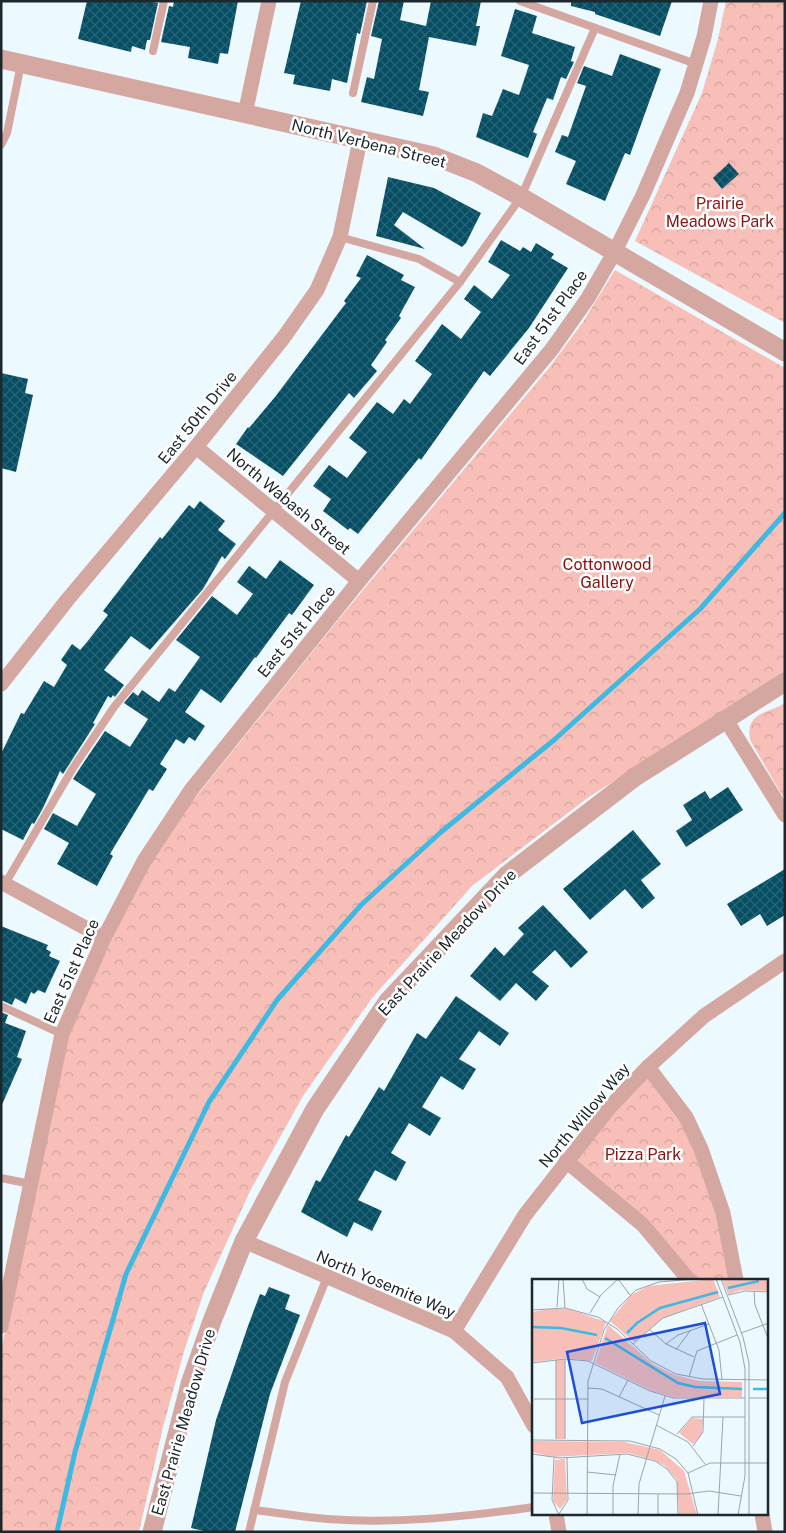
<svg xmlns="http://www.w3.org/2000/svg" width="786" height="1533" font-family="'Public Sans',sans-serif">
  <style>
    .park { fill: url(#park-crowns) }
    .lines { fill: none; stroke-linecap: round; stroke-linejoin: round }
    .stream { stroke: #3eb9e2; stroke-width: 5 }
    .building { fill: url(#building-cross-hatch) }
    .service { stroke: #d5a7a1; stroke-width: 8 }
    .minor { stroke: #d5a7a1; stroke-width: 15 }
    .tertiary { stroke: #d5a7a1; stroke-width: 19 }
    .labels { text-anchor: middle; stroke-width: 5; stroke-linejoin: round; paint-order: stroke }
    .street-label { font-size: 16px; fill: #1c282d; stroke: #fff }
    .park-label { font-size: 16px; fill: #891412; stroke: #fff }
    .inset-river { fill: none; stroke: #3eb9e2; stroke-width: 2.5 }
    .inset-road { fill: none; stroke: #99a5aa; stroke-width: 1 }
    .view { fill: #1d4ed8; fill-opacity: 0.15; stroke: #1d4ed8; stroke-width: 2.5 }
    .inset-edge { fill: none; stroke: #1c282d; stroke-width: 2.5 }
  </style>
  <defs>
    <pattern id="park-crowns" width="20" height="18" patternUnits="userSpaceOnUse" patternTransform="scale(1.25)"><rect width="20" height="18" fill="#f7bfb7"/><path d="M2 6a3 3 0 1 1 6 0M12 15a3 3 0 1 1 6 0" fill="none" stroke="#d3a49e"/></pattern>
    <pattern id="building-cross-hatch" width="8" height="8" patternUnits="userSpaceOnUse" patternTransform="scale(1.25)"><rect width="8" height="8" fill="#054e63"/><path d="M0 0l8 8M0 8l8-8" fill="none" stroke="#296476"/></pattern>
  </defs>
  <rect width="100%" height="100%" fill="#ecf9fe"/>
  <g class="park">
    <polygon points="726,1 785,1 785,323 635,241 702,93 718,39"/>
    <polygon points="615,270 785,368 785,672 589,797 472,886 372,998 303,1096 250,1191 204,1292 185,1348 163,1427 139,1532 1,1532 1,1351 68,1031 143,874 186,809 338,620 549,368 583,322"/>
    <path d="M785 703V800L750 740C745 712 767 714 785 703Z"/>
    <polygon points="648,1067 686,1117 736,1280 689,1280 643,1225 566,1161"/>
  </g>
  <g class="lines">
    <polyline class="stream" points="57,1532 75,1452 126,1274 209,1102 277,1000 361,905 441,832 554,740 700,609 785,513"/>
  </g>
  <g class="building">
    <polygon points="87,1 148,1 158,3 150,40 147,40 145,50 132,46 131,52 78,39"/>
    <polygon points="174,1 238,1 228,54 220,53 218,64 188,58 190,47 161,42 169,6 173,7"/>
    <polygon points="301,1 367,1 360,34 357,33 347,83 332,79 330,91 293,84 295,75 284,73"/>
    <polygon points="379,1 404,1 400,20 426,26 431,1 481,1 476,26 480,26 476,46 429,37 419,90 429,92 423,116 361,102 367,77 374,79 382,39 371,36"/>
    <polygon points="571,1 672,1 660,36 595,14 595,12 571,6"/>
    <polygon points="515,9 537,16 532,33 575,47 571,61 574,62 566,79 561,77 553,100 547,98 533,132 537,134 528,158 476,137 483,113 492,116 503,89 519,95 529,65 501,56"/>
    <polygon points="620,54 661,69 630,155 625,153 605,201 566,184 576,161 555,152 562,135 568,137 586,86 577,83 584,66 612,76"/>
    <polygon points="729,163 739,174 722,189 713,178"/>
    <polygon points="388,177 434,188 481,213 466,243 462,247 403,212 394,225 425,249 376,236"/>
    <polygon points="501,240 520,251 523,247 531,252 536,243 554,254 551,258 568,268 529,328 490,376 484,371 421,460 419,458 358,534 350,528 348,530 323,511 331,499 313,486 329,465 347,478 367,452 349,438 377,402 393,414 404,399 410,404 432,374 415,361 442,324 461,339 481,312 464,299 474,285 492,299 510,275 488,262"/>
    <polygon points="367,255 404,275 401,280 415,287 399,316 401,318 385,340 387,342 371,365 377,371 354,398 349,393 283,476 236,444 248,427 249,428 275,397 346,303 344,301 361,278 356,276"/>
    <polygon points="1,373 28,379 25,393 33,395 16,472 1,468"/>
    <polygon points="200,501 225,521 218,530 236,544 225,559 222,556 203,589 150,650 131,636 104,670 124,685 115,697 113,695 111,698 108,696 93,723 95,724 63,774 60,771 43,808 34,824 32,823 23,840 1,829 1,754 21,713 24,714 44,681 54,687 67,665 61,660 72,644 80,650 87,642 108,615 103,611 160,537 162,539 189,505 194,509"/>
    <polygon points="280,560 314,585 292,615 289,613 256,658 255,657 221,703 201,689 185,712 205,726 195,741 189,737 184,744 176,739 160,764 167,769 153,791 149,789 110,854 113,856 97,886 57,864 69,843 44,829 53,813 77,826 96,794 73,779 78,771 105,731 130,747 148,719 124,703 133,692 138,696 142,690 159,702 169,688 175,692 200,657 176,640 212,596 237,615 253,594 237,582 249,566 266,579"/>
    <polygon points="728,787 743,810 686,847 676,831 692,820 683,805 705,791 710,799"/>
    <polygon points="633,830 661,864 641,880 655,898 642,909 625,889 590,920 563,889"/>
    <polygon points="785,869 785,915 767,926 760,914 741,926 727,904"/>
    <polygon points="543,905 588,952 571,968 555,950 532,972 549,986 536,1001 516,983 500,1001 470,976 495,947 504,956 524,934 518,928"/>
    <polygon points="1,926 48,945 46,949 51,952 49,956 60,961 45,993 38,990 34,994 31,992 26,1004 15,998 12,1005 1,1000"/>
    <polygon points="456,996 509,1033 500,1046 479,1031 459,1059 476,1069 463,1090 441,1076 422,1107 441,1118 430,1136 409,1123 391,1153 406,1162 396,1181 375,1170 358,1200 382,1211 372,1231 354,1222 347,1237 301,1212 316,1180 320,1182 346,1135 349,1137 379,1087 384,1091 417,1033 426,1039"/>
    <polygon points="1,1012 8,1015 5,1023 26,1031 17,1057 22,1059 1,1107"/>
    <polygon points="269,1287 290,1295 285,1309 300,1315 270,1394 235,1532 208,1532 191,1528 216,1420 248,1326 260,1294 265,1296"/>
  </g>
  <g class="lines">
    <g class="service">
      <polyline points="520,1 696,64"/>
      <polyline points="153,51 164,1"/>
      <polyline points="353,93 373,1"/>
      <polyline points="1,145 7,133 21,64"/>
      <polyline points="340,237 419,259 460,282"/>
      <polyline points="5,884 73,768 114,707 460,282 521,197 595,28"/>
      <polyline points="1,1006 62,1034"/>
      <polyline points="1,1178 31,1184"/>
      <path d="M254 1510C278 1513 302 1517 327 1519 396 1524 465 1517 534 1507"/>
      <polyline points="249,1532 285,1382 327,1277"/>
    </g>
    <g class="minor">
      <polyline points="245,114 269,1"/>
      <polyline points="196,447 359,581"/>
      <polyline points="1,684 68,599 196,447 284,337 317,290 340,237 360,140"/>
      <polyline points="726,720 785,815"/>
      <polyline points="1,882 104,938"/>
      <polyline points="648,1067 686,1117 701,1149 723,1213 736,1280"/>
      <polyline points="566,1161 643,1225 689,1280"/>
      <polyline points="244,1241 454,1331 507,1377 534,1426"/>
      <polyline points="1,1326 62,1034 104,938 144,861 191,790 359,581 552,349 588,298 614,253 643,195 687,93 704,37 711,1"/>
      <polyline points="454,1331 525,1215 609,1108 648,1067 704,1016 785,961"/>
      <polyline points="556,1514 559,1532"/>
      <polyline points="762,1514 765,1532"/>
    </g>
    <g class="tertiary">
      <polyline points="1,59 434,156 477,173 521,197 785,352"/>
      <polyline points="152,1532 190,1384 212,1321 244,1241 315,1109 388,1001 507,875 635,777 785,682"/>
    </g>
  </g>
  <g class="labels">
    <g class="street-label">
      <text transform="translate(369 143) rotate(14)" y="6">North Verbena Street</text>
      <text transform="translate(550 317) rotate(-54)" y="6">East 51st Place</text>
      <text transform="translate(197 417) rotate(-51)" y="6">East 50th Drive</text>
      <text transform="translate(289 501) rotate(40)" y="6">North Wabash Street</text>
      <text transform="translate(296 631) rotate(-51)" y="6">East 51st Place</text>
      <text transform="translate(447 942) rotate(-47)" y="6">East Prairie Meadow Drive</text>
      <text transform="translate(71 971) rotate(-66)" y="6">East 51st Place</text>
      <text transform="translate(584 1115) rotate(-50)" y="6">North Willow Way</text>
      <text transform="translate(386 1284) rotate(23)" y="6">North Yosemite Way</text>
      <text transform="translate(183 1422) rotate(-74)" y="6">East Prairie Meadow Drive</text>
    </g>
    <g class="park-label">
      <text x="720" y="209">Prairie<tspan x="720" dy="18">Meadows Park</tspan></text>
      <text x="607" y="570">Cottonwood<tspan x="607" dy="18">Gallery</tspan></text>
      <text x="643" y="1160">Pizza Park</text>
    </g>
  </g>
  <g transform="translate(532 1279)">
    <rect width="236" height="236" fill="#ecf9fe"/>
    <path d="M190 0H236V12L210 11 196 15Z" fill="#f7bfb7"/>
    <path d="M181 0 188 18 131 39 102 63 78 42 99 16 116 7ZM17 30H37L74 43 60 82 34 79 1 83 0 33ZM76 46 121 85 143 96 168 102 210 103V118H142L120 112 63 84ZM33 80V160H24V81ZM160 139 171 140 170 155 161 165 147 154ZM0 162 92 163 128 171 152 192 165 236H147L145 201 133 187 122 181 96 174 20 178 0 173ZM33 180 35 221 28 230 21 222 23 181Z" fill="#f7bfb7"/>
    <path class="inset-river" d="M196 9 227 2M0 48 29 49 65 56M95 54 105 44 128 29 186 13M73 59 146 104 163 108 210 110M221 110H237"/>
    <path class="inset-road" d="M31 0 33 29M50 0 55 10 68 18M86 0 98 16M184 0 208 63 213 90V197L206 236M189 0 211 58 217 84V236M222 12 223 26 237 62M196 16 213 12 237 13M169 25 187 71 190 101M25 28 27 0M0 31 33 29 66 38 85 50 119 82 144 95 171 100 237 101M58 34 69 16 86 0M117 50 134 65 162 78M209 54 237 44M101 65 131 39 191 18M134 65 146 56 177 45M144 71 158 52M0 84 33 80 56 82 118 112 142 119H213M0 88 1 236M157 98 165 72 205 56M56 109 70 110 127 136M87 118 96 101M217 119H237M2 120H56M124 146 156 163 173 185M145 155 160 138H213M24 160V81M33 160V80M0 161 98 162 128 170 144 180 156 194 166 236M161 167 171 153 172 119M0 175 28 179 95 175 123 182 135 190 145 203 146 236M22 179 20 221 27 236M55 193 84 196M156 194 178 184H237M0 214 154 215 177 212 209 217M27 235 36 221 35 179M55 236 56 102 72 51 86 29 104 11 127 3 163 0M81 236V207L88 175M106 236 107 205 133 117M126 236V215M186 236 191 138"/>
    <path class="view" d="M173 44 188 115 50 144 35 73Z"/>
    <rect width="236" height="236" class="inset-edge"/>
  </g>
  <rect width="786" height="1533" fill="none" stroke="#1c282d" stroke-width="5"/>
</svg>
